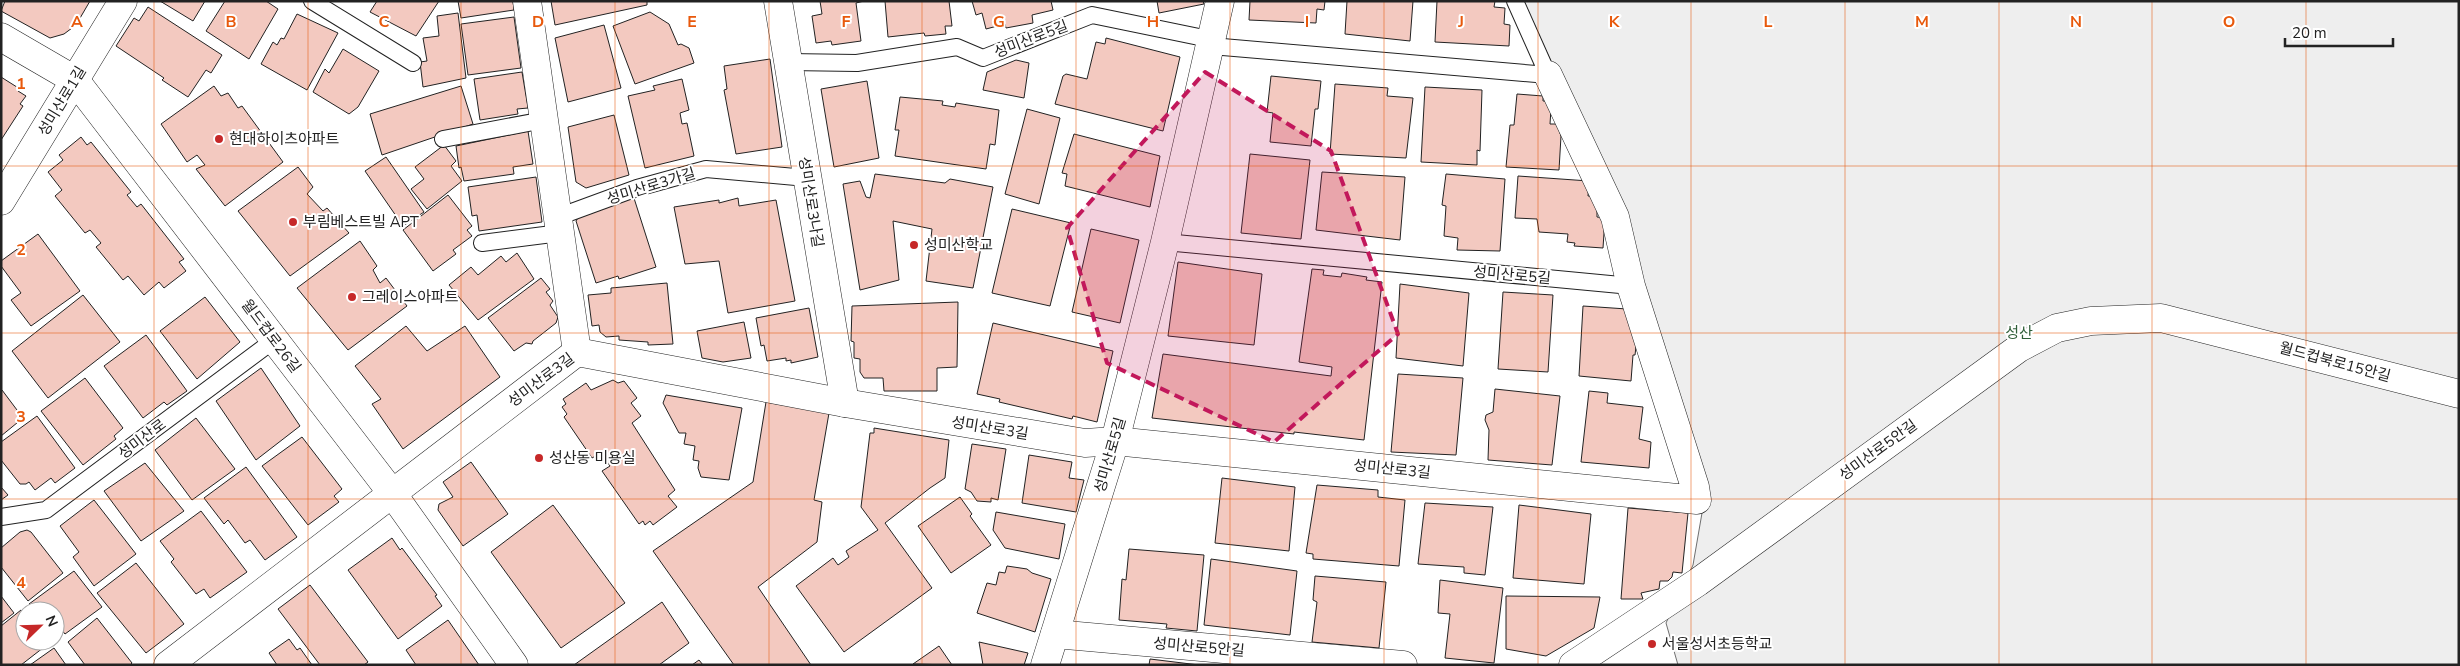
<svg xmlns="http://www.w3.org/2000/svg" width="2460" height="666" font-family="'Nunito Sans','Noto Sans KR',sans-serif">
  <style>
    .green { fill: #eee; stroke: #6f6f6f }
    .building { fill: #f3c9c0; stroke: #222 }
    .lines { fill: none; stroke-linecap: round; stroke-linejoin: round }
    .lane-casing { stroke: #222; stroke-width: 18 }
    .street-casing { stroke: #222; stroke-width: 29 }
    .lane { stroke: #fff; stroke-width: 16 }
    .street { stroke: #fff; stroke-width: 28 }
    .marked { fill: #c2185b; fill-opacity: 0.2; stroke: #c2185b; stroke-width: 4; stroke-dasharray: 10 6; stroke-linejoin: round }
    .grid { fill: none; stroke: #e8590c; stroke-width: 1; stroke-opacity: 0.55 }
    .poi-dot { fill: #c62828; stroke: #fff; stroke-width: 2 }
    .labels { text-anchor: middle; stroke-width: 4; stroke-linejoin: round; paint-order: stroke }
    .street-label { font-size: 15px; fill: #222; stroke: #fff }
    .poi-label { font-size: 15px; fill: #222; stroke: #fff; text-anchor: start }
    .park-label { font-size: 15px; fill: #2f5e38; stroke: #fff }
    .grid-label { font-size: 16px; text-anchor: middle; font-weight: bold; fill: #e8590c; stroke: #fff; stroke-width: 4; stroke-linejoin: round; paint-order: stroke }
  </style>
  <rect width="100%" height="100%" fill="#fff"/>
  <polygon class="green" points="1523,1 2459,1 2459,665 1678,665 1666,623 1693,565 1702,513 1702,486 1567,96"/>
  <g class="building">
    <polygon points="5,1 90,1 76,25 64,34 50,38 1,11"/>
    <polygon points="160,1 205,1 193,21"/>
    <polygon points="225,1 266,1 278,9 249,59 206,31"/>
    <polygon points="377,1 439,1 416,36 370,12"/>
    <polygon points="458,1 513,1 514,10 461,18"/>
    <polygon points="551,1 647,1 647,5 555,25"/>
    <polygon points="820,1 864,1 856,3 861,41 832,45 831,41 816,43 812,16 822,14"/>
    <polygon points="885,1 949,1 952,26 945,26 946,34 925,36 924,33 888,37"/>
    <polygon points="972,1 1051,1 1053,10 1032,15 1033,23 1006,28 1005,24 986,29 982,13 976,15"/>
    <polygon points="1157,1 1203,1 1204,4 1159,13"/>
    <polygon points="1250,1 1325,1 1324,10 1317,9 1316,23 1249,20"/>
    <polygon points="1347,1 1413,1 1410,41 1345,34"/>
    <polygon points="1437,1 1495,1 1494,7 1505,8 1504,24 1510,25 1509,46 1435,42"/>
    <polygon points="148,7 222,55 211,73 206,70 188,97 162,80 164,78 116,46 134,18 139,21"/>
    <polygon points="650,12 669,24 678,45 681,44 689,48 694,63 635,84 613,26"/>
    <polygon points="458,13 466,78 423,87 420,62 427,61 423,38 439,36 437,16"/>
    <polygon points="297,14 338,33 307,90 261,64 273,42 277,45 281,38 284,39"/>
    <polygon points="514,17 521,68 468,75 461,24"/>
    <polygon points="604,25 621,88 568,102 555,38"/>
    <polygon points="1106,38 1180,57 1163,131 1055,104 1063,76 1066,74 1087,79 1096,42 1105,44"/>
    <polygon points="343,49 379,71 358,107 349,114 313,92 325,69 329,73"/>
    <polygon points="770,59 782,147 736,154 724,90 727,89 724,66"/>
    <polygon points="1016,60 1029,63 1024,98 983,90 987,72"/>
    <polygon points="522,72 528,108 517,109 518,114 480,120 474,79"/>
    <polygon points="1271,76 1321,81 1318,109 1315,109 1311,146 1270,142 1273,113 1267,112"/>
    <polygon points="1,77 20,89 18,91 26,96 20,104 23,106 1,140"/>
    <polygon points="682,79 689,110 680,113 682,124 687,123 694,156 645,168 628,96 655,90 653,86"/>
    <polygon points="867,81 879,158 834,167 821,89"/>
    <polygon points="1335,84 1388,88 1387,96 1413,98 1406,158 1330,154"/>
    <polygon points="214,86 221,96 228,93 238,108 242,106 283,162 225,206 196,169 205,165 197,155 187,162 161,124"/>
    <polygon points="461,86 473,124 382,155 370,114"/>
    <polygon points="1425,87 1482,90 1480,151 1477,150 1477,165 1421,162"/>
    <polygon points="1517,94 1543,96 1543,101 1547,101 1551,109 1550,124 1557,124 1561,136 1559,170 1506,167 1510,125 1514,125"/>
    <polygon points="900,97 943,101 942,105 955,107 956,103 999,110 995,145 990,144 986,169 895,156 899,130 895,130"/>
    <polygon points="1027,109 1060,118 1039,204 1005,194"/>
    <polygon points="614,115 629,175 586,188 576,182 568,127"/>
    <polygon points="528,131 533,164 513,167 514,174 464,181 461,167 459,168 456,146"/>
    <polygon points="1074,134 1160,156 1150,207 1065,186 1067,174 1062,173"/>
    <polygon points="81,137 87,145 91,142 131,192 127,195 137,207 141,204 184,259 179,262 186,271 164,288 159,282 144,295 128,276 123,280 96,247 101,243 90,230 85,233 55,196 62,190 48,172 63,160 59,155"/>
    <polygon points="444,145 456,161 451,166 462,181 427,209 411,189 424,179 415,167"/>
    <polygon points="1250,154 1310,160 1301,239 1241,233"/>
    <polygon points="386,157 424,212 403,226 365,171"/>
    <polygon points="298,167 313,187 307,194 323,211 327,208 349,233 290,276 238,211"/>
    <polygon points="1322,172 1405,177 1400,240 1316,230"/>
    <polygon points="875,174 945,183 950,179 993,187 973,288 926,281 932,229 893,221 899,280 860,290 843,184 860,181 866,197 870,198"/>
    <polygon points="1446,174 1505,179 1500,251 1457,250 1458,238 1444,236 1446,206 1442,205"/>
    <polygon points="1518,176 1589,181 1588,196 1597,196 1597,217 1605,218 1603,248 1574,246 1575,243 1567,242 1568,234 1539,232 1537,219 1515,218"/>
    <polygon points="536,177 542,222 479,231 477,215 472,216 468,187"/>
    <polygon points="448,195 472,226 467,230 472,236 453,250 456,254 433,271 403,230"/>
    <polygon points="633,195 656,267 619,279 618,276 596,283 576,221 581,213"/>
    <polygon points="738,198 739,206 776,200 795,301 728,313 719,261 685,264 674,207 719,200 719,203"/>
    <polygon points="1012,209 1071,223 1050,306 992,293"/>
    <polygon points="1091,229 1139,240 1120,323 1072,312"/>
    <polygon points="38,234 80,291 31,326 11,300 21,293 1,266 1,261"/>
    <polygon points="360,241 377,266 373,270 380,283 386,278 407,306 348,350 297,288"/>
    <polygon points="517,253 534,279 478,320 449,285 471,267 478,275 501,256 506,262"/>
    <polygon points="1178,262 1262,274 1254,345 1168,336"/>
    <polygon points="1312,269 1324,270 1323,275 1341,277 1342,273 1367,277 1366,280 1382,282 1364,440 1294,432 1294,434 1152,418 1163,354 1331,376 1332,367 1299,362"/>
    <polygon points="541,278 550,289 546,292 553,301 550,305 558,317 556,323 533,341 532,344 526,343 514,351 488,318"/>
    <polygon points="667,283 673,344 648,345 648,342 619,340 619,336 606,337 600,332 599,325 592,326 588,295 611,293 611,288"/>
    <polygon points="1400,284 1469,293 1463,366 1396,358"/>
    <polygon points="1503,292 1553,295 1548,372 1498,369"/>
    <polygon points="83,295 120,342 48,398 12,351"/>
    <polygon points="205,297 240,342 197,379 160,331"/>
    <polygon points="958,302 957,367 937,368 937,391 884,391 883,378 864,378 860,372 860,359 854,358 854,342 851,341 852,306"/>
    <polygon points="1583,306 1627,309 1637,338 1635,355 1633,355 1631,381 1579,376"/>
    <polygon points="809,308 818,357 791,363 791,360 786,361 786,358 767,361 764,345 761,346 756,318"/>
    <polygon points="744,322 751,358 723,362 702,358 697,331"/>
    <polygon points="993,323 1113,351 1097,422 1073,416 1072,419 999,402 1000,399 977,394"/>
    <polygon points="406,326 427,351 465,326 500,377 403,449 372,404 381,399 355,366"/>
    <polygon points="146,335 187,391 167,405 164,402 143,418 104,366"/>
    <polygon points="261,368 300,426 256,460 216,401"/>
    <polygon points="1398,374 1463,378 1456,455 1391,452"/>
    <polygon points="85,378 123,428 114,436 116,439 83,465 41,411"/>
    <polygon points="613,380 618,383 624,381 637,398 631,403 641,416 632,423 675,490 668,496 677,507 653,525 650,521 645,525 643,521 639,524 602,471 610,466 601,453 592,458 564,417 567,414 562,407 566,404 563,399 586,383 591,390"/>
    <polygon points="1495,389 1560,396 1552,465 1488,460 1489,430 1485,420 1486,415 1493,412"/>
    <polygon points="2,390 23,418 1,436 1,390"/>
    <polygon points="1589,391 1608,393 1607,403 1643,407 1639,439 1651,442 1649,468 1581,462"/>
    <polygon points="666,395 742,408 729,480 701,477 698,468 699,461 693,460 695,446 684,444 686,433 679,433 663,403"/>
    <polygon points="766,402 829,413 814,500 822,502 817,542 758,587 811,665 734,665 653,551 753,482"/>
    <polygon points="37,416 75,468 55,483 51,478 35,490 29,482 26,484 20,484 1,460 1,442"/>
    <polygon points="196,418 235,469 192,500 155,450"/>
    <polygon points="874,428 949,440 945,478 930,488 885,523 932,588 844,652 796,586 833,558 838,565 849,557 846,551 878,530 861,507 870,433 874,433"/>
    <polygon points="302,437 342,489 334,496 339,502 308,525 262,466"/>
    <polygon points="972,444 1006,449 998,500 991,498 991,502 977,501 971,492 965,489"/>
    <polygon points="1029,455 1072,462 1069,478 1084,480 1076,512 1022,503"/>
    <polygon points="471,462 508,514 463,546 438,510 439,504 453,497 443,482"/>
    <polygon points="145,463 184,511 141,541 104,491"/>
    <polygon points="246,467 297,537 265,560 250,540 245,543 228,520 224,524 204,498"/>
    <polygon points="1222,478 1295,487 1289,551 1215,543"/>
    <polygon points="1317,485 1378,490 1378,497 1405,500 1399,566 1313,559 1313,554 1306,553"/>
    <polygon points="1,487 8,495 1,500"/>
    <polygon points="960,497 972,514 970,516 991,545 951,573 918,526"/>
    <polygon points="94,500 136,554 94,586 73,557 79,552 60,526"/>
    <polygon points="1425,503 1493,507 1485,575 1464,573 1464,567 1418,564"/>
    <polygon points="553,505 625,603 561,648 491,552"/>
    <polygon points="1519,505 1591,514 1584,584 1513,578"/>
    <polygon points="1628,508 1688,513 1682,573 1673,572 1672,577 1668,581 1660,581 1659,589 1641,593 1643,599 1621,599"/>
    <polygon points="201,511 247,572 210,598 204,589 196,594 171,562 174,559 160,541"/>
    <polygon points="996,512 1065,524 1059,559 1005,548 993,530"/>
    <polygon points="27,530 31,532 63,573 28,601 1,567 1,548 20,532"/>
    <polygon points="392,538 400,550 402,548 437,595 435,596 442,606 398,639 348,570"/>
    <polygon points="1129,549 1204,555 1197,631 1166,628 1167,624 1119,620 1122,579 1126,580"/>
    <polygon points="1211,559 1297,571 1290,635 1204,625"/>
    <polygon points="136,563 184,624 146,653 97,593"/>
    <polygon points="1007,566 1027,569 1032,573 1051,579 1035,632 977,613 987,583 996,585 999,572 1005,573"/>
    <polygon points="74,571 102,607 65,634 57,624 55,625 55,611 35,611 29,604"/>
    <polygon points="1315,576 1386,582 1379,648 1312,642 1317,602 1313,600"/>
    <polygon points="1440,580 1503,588 1494,663 1445,658 1450,614 1438,613"/>
    <polygon points="310,585 368,662 364,665 320,665 278,609"/>
    <polygon points="1,596 14,613 1,623"/>
    <polygon points="1506,596 1600,597 1594,628 1546,656 1506,649"/>
    <polygon points="662,602 689,643 659,665 574,665"/>
    <polygon points="21,610 25,614 25,641 45,641 48,644 21,665 1,665 1,626"/>
    <polygon points="97,618 132,663 130,665 85,665 68,642"/>
    <polygon points="448,620 479,665 416,665 406,650"/>
    <polygon points="289,639 297,650 300,648 312,665 277,665 269,653"/>
    <polygon points="979,642 1028,653 1024,665 983,665"/>
    <polygon points="939,646 952,665 913,664"/>
    <polygon points="54,648 66,665 30,665"/>
    <polygon points="1150,659 1199,665 1149,665"/>
    <polygon points="699,660 703,665 692,665"/>
  </g>
  <g class="lines">
    <g class="lane-casing">
      <g id="lane">
        <polyline points="312,1 413,63"/>
        <polyline points="788,62 857,63 957,47 983,58 1092,15 1199,37 1211,46 1548,75 1515,1"/>
        <polyline points="443,139 544,120"/>
        <polyline points="558,217 637,188 706,169 807,178"/>
        <polyline points="1165,242 1631,286"/>
        <polyline points="482,243 560,233"/>
        <polyline points="1,517 46,510 274,340"/>
      </g>
    </g>
    <g class="street-casing">
      <g id="street">
        <polyline points="527,1 577,352"/>
        <polyline points="778,1 845,403"/>
        <polyline points="1,37 75,80 392,493 514,665"/>
        <polyline points="1,201 123,1"/>
        <polyline points="1055,634 1403,665"/>
        <polyline points="168,665 577,352 845,403 1085,443 1115,441 1697,500 1695,487 1631,286 1615,217 1548,75"/>
        <polyline points="1045,665 1115,441 1165,242 1220,1"/>
        <polyline points="1573,665 1698,582 2019,348 2057,328 2091,321 2161,318 2459,394"/>
      </g>
    </g>
    <use href="#lane" class="lane"/>
    <use href="#street" class="street"/>
  </g>
  <path class="marked" d="M1205 72 1331 151 1398 334 1274 442 1107 363 1067 228Z"/>
  <path class="grid" d="M154 1V665M308 1V665M461 1V665M615 1V665M769 1V665M922 1V665M1076 1V665M1230 1V665M1384 1V665M1538 1V665M1691 1V665M1845 1V665M1999 1V665M2152 1V665M2306 1V665M1 166H2459M1 333H2459M1 499H2459"/>
  <g class="poi-dot">
    <circle cx="219" cy="139" r="5"/>
    <circle cx="293" cy="222" r="5"/>
    <circle cx="914" cy="245" r="5"/>
    <circle cx="352" cy="297" r="5"/>
    <circle cx="539" cy="458" r="5"/>
    <circle cx="1652" cy="644" r="5"/>
  </g>
  <g class="labels">
    <g class="street-label">
      <text transform="translate(1031 39) rotate(-21)" y="5">성미산로5길</text>
      <text transform="translate(62 101) rotate(-59)" y="5">성미산로1길</text>
      <text transform="translate(651 186) rotate(-17)" y="5">성미산로3가길</text>
      <text transform="translate(811 202) rotate(81)" y="5">성미산로3나길</text>
      <text transform="translate(1512 275) rotate(5)" y="5">성미산로5길</text>
      <text transform="translate(271 336) rotate(53)" y="5">월드컵로26길</text>
      <text transform="translate(2335 362) rotate(15)" y="5">월드컵북로15안길</text>
      <text transform="translate(541 380) rotate(-37)" y="5">성미산로3길</text>
      <text transform="translate(990 428) rotate(9)" y="5">성미산로3길</text>
      <text transform="translate(142 439) rotate(-37)" y="5">성미산로</text>
      <text transform="translate(1878 450) rotate(-36)" y="5">성미산로5안길</text>
      <text transform="translate(1110 455) rotate(-74)" y="5">성미산로5길</text>
      <text transform="translate(1392 469) rotate(6)" y="5">성미산로3길</text>
      <text transform="translate(1199 647) rotate(5)" y="5">성미산로5안길</text>
    </g>
    <g class="poi-label">
      <text x="229" y="144">현대하이츠아파트</text>
      <text x="303" y="227">부림베스트빌 APT</text>
      <text x="924" y="250">성미산학교</text>
      <text x="362" y="302">그레이스아파트</text>
      <text x="549" y="463">성산동 미용실</text>
      <text x="1662" y="649">서울성서초등학교</text>
    </g>
    <g class="park-label">
      <text x="2019" y="338">성산</text>
    </g>
  </g>
  <g class="grid-label">
    <text x="77" y="27">A</text>
    <text x="231" y="27">B</text>
    <text x="384" y="27">C</text>
    <text x="538" y="27">D</text>
    <text x="692" y="27">E</text>
    <text x="846" y="27">F</text>
    <text x="999" y="27">G</text>
    <text x="1153" y="27">H</text>
    <text x="1307" y="27">I</text>
    <text x="1461" y="27">J</text>
    <text x="1614" y="27">K</text>
    <text x="1768" y="27">L</text>
    <text x="1922" y="27">M</text>
    <text x="2076" y="27">N</text>
    <text x="2229" y="27">O</text>
    <text x="21" y="89">1</text>
    <text x="21" y="255">2</text>
    <text x="21" y="422">3</text>
    <text x="21" y="588">4</text>
  </g>
  <rect width="2460" height="666" fill="none" stroke="#222222" stroke-width="5"/>
  <g transform="translate(40 626) rotate(67)"><circle r="24" fill="#ffffff" stroke="#a7a7a7"/>
  <path d="M0-4L9 19L0 12L-9 19Z" fill="#c62828"/>
  <text y="-8" font-size="14" font-weight="bold" text-anchor="middle" fill="#222222">N</text>
  </g>
  <path d="M2285 38v8h108v-8" fill="none" stroke="#222222" stroke-width="2.5"/>
  <text x="2292" y="38" font-size="15" fill="#222222" stroke="#ffffff" stroke-width="4" paint-order="stroke">20 m</text>
</svg>
